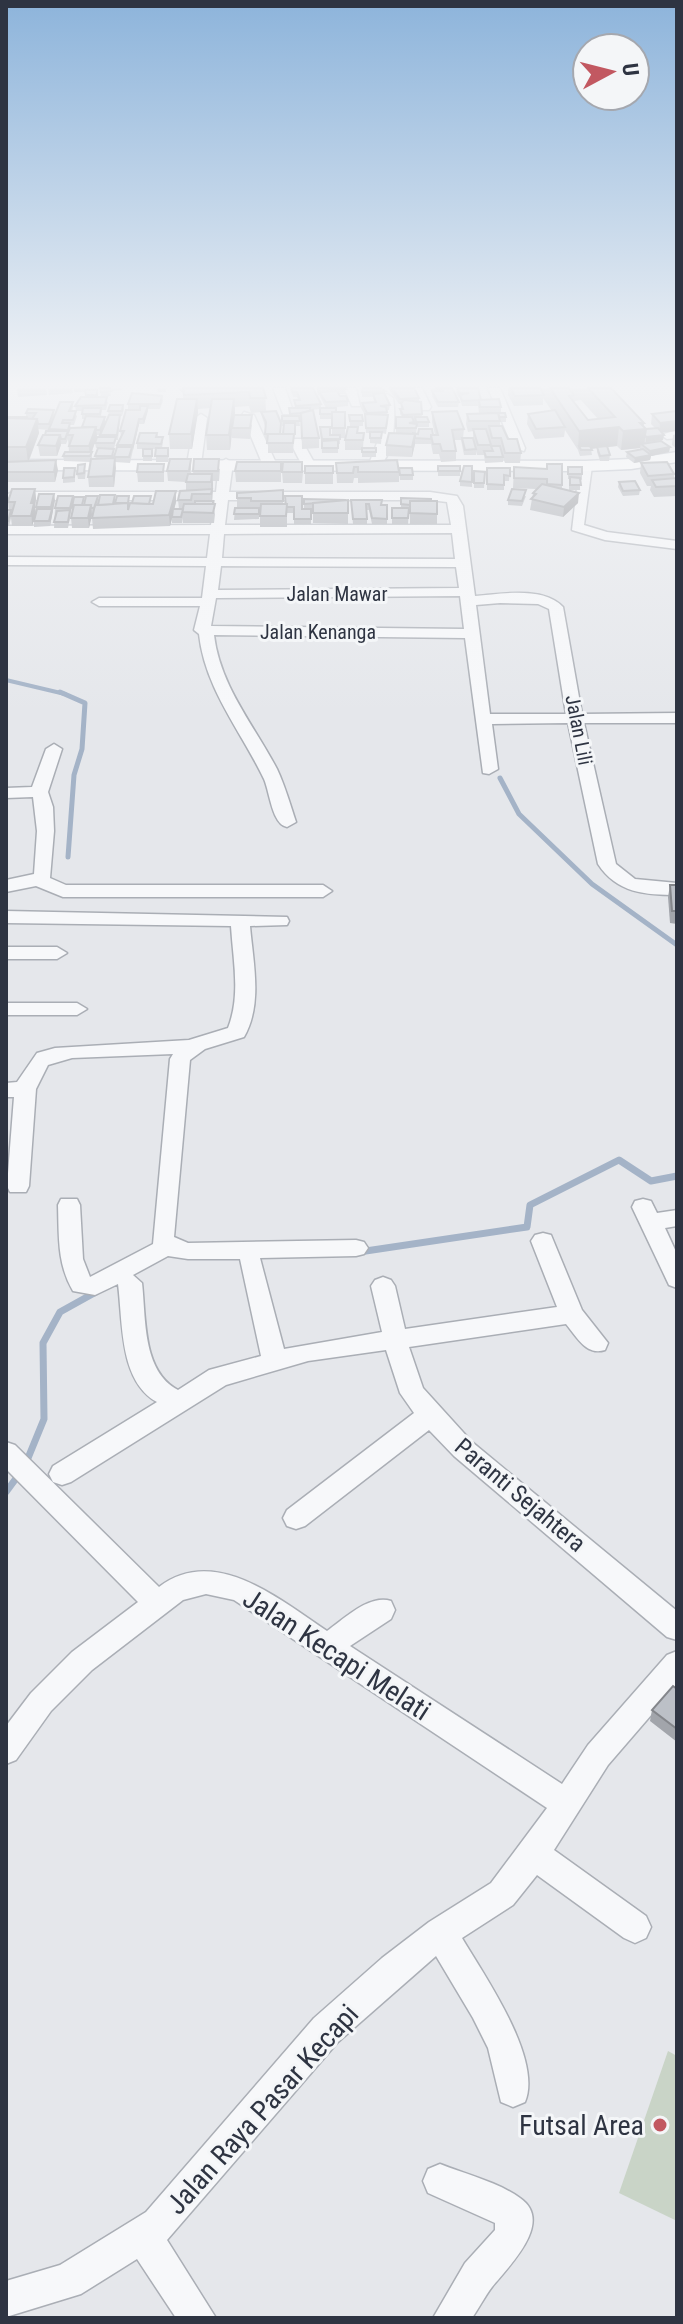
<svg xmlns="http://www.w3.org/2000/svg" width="683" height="2324" font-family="'Roboto Condensed',sans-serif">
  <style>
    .green { fill: #c9d4c7 }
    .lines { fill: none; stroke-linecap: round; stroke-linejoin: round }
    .stream-far2 { stroke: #a4b3c7; stroke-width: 4 }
    .stream-far1 { stroke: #a4b3c7; stroke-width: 5 }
    .stream { stroke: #a4b3c7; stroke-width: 7 }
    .minor-casing { stroke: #aaaeb5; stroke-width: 3 }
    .major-casing { stroke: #a5abb6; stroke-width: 3 }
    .minor { fill: #f7f8fa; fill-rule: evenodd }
    .major { fill: #fff; fill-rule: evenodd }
    .wall { fill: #a2a5ab; fill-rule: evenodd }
    .shaded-wall { fill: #84868b }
    .building { fill: #bcc0c7; stroke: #84868b; stroke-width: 2 }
    .poi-dot { fill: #c25861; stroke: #f4f6f8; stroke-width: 3 }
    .labels { text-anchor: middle; stroke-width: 6; stroke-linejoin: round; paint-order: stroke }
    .far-street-label { font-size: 20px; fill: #2e3442; stroke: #f4f6f8 }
    .street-label { font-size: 24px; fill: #2e3442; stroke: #f4f6f8 }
    .near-street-label { font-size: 28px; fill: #2e3442; stroke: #f4f6f8 }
    .near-poi-label { font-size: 28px; fill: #2e3442; stroke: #f4f6f8; text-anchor: end }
  </style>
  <rect width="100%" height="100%" fill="#e5e7eb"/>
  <polygon class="green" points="668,2051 677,2056 677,2221 619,2193"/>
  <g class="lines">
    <polyline class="stream-far2" points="6,680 65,694"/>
    <g class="stream-far1">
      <polyline points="60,692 85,703 82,749 74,775 68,857"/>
      <polyline points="500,778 519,814 592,884 677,945"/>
    </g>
    <g class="stream">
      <polyline points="359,1252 527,1227 530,1205 619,1160 651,1181 677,1176"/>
      <polyline points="26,1463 44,1419 43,1343 60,1312 96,1292"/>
      <polyline points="6,1492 20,1473"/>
    </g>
    <g class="minor-casing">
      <g id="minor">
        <polygon points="273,388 285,388 293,411 291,414 283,414"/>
        <polygon points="344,388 356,388 360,406 352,406"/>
        <polygon points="410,388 422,388 431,407 429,410 421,410"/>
        <polygon points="488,388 500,388 525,448 524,451 513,448"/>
        <path d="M387 394 393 398C396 417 395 458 376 468L369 464 385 422 381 398Z"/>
        <polygon points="244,412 254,415 276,463 274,466 262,463 242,415"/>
        <polygon points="201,414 207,418 201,464 194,468 187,464 195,418"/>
        <polygon points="677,430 677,438 667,439 661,435"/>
        <polygon points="291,439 301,439 315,464 313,467 303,467 290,442"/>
        <path d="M226 459 233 463 229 492H430L457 496 463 506 475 596C501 594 543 586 563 607L582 714 677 713V723H584L616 864 635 879 677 883V895C645 895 617 893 598 864L568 723 492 724 498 769 489 774 483 773 465 638 214 635C220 686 254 725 277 769 285 786 290 804 296 822L287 827C272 824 270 793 264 779 241 731 205 689 199 634L194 630 200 606H99L92 602 99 598H202L206 566 6 565V557L207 558 210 534H6V526L211 525 215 500H12L6 495 12 492H216L219 463ZM228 500H430L447 502 451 525H225ZM452 533 455 559 222 558 224 534ZM221 566 456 567 459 588 218 590ZM460 596 464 629 211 626 216 598ZM500 603 538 604 549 609 566 714H490L476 605Z"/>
        <polygon points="580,463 592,466 584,525 607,532 677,541 677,549 605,540 572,530"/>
        <polygon points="54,744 62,749 48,792 53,807 54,831 50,878 66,885 323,885 332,891 323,897 63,897 36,886 6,892 6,880 34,874 37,831 33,797 6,798 6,788 32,787 46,749"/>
        <path d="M6 911 287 917 289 921 287 925 250 926C253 962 263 1004 244 1037L205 1049 190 1060 174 1237 188 1243 356 1240 364 1242 368 1248 364 1254 356 1256 260 1258 284 1349 382 1332 371 1286 375 1280 383 1277 391 1280 395 1286 405 1329 557 1307 531 1241 535 1235 543 1233 551 1235 582 1310 608 1343 605 1350C586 1356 577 1337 566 1324L409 1347 423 1388 472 1442 677 1611V1640L667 1637 454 1456 429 1430 305 1526 296 1529 287 1526 283 1518 287 1510 414 1413 400 1393 386 1350 308 1361 226 1385 71 1482 62 1485 53 1482 49 1474 53 1466 157 1402C119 1381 123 1322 118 1284L95 1295 73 1291C57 1264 59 1236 58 1205L61 1199H77L80 1205 83 1259 90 1277 153 1244 170 1059 173 1054 72 1058 48 1065 36 1089 29 1186 26 1192H10L7 1186 14 1097H6V1083L17 1082 37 1053 55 1048 189 1040 228 1028C241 995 233 960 231 926L6 923ZM168 1256 188 1259H240L261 1356 209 1370 178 1390C142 1371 146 1318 142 1283L133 1275Z"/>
        <polygon points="6,947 57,947 67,953 57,959 6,959"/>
        <polygon points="6,1003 77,1003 87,1009 77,1015 6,1015"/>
        <polygon points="643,1199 651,1201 657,1213 677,1210 677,1226 665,1228 677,1254 677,1288 669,1285 632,1207 635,1201"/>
        <path d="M6 1442 15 1445 159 1587C215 1544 280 1600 327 1631 344 1619 369 1594 391 1601L395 1610 391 1619 350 1646 562 1784 588 1745 667 1655 677 1651V1685L608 1765 554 1850 646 1916 651 1927 646 1938 635 1943 624 1938 537 1875 513 1905 462 1938C484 1975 543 2059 525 2102L513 2107 501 2102 488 2048 473 2018 436 1956 338 2042 167 2240 216 2318H176L137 2259 81 2294 6 2317V2281L60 2265 146 2212 314 2018 382 1958 429 1922 491 1883 547 1808 234 1600 206 1594 183 1600 92 1670 51 1711 16 1760 6 1764V1726L31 1693 72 1652 138 1602 6 1469Z"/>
        <path d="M440 2164C465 2174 498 2182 520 2198 555 2222 508 2267 492 2287 485 2296 479 2308 472 2318H433L465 2263 495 2230V2223L428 2193 423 2181 428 2169Z"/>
      </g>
    </g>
    <g class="major-casing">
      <polygon id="major" points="677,452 677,462 631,469 585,471 6,470 6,460 585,461 631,459"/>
    </g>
    <use href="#minor" class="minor"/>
    <use href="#major" class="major"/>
  </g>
  <g class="wall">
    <polygon points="17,388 46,388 47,395 18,397"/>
    <polygon points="48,388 72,388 73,393 49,395"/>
    <polygon points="74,388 97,388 98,397 108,402 106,410 102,410 101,416 105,417 105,422 100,435 97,435 92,452 92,459 96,459 95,456 115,454 121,436 120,431 140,410 128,409 128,404 162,396 163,401 160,409 148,409 144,424 139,424 130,463 115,462 114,487 89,487 88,477 91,462 64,461 63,456 69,452 68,439 66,444 61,444 57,456 40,456 38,445 49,430 38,429 39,433 29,461 58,470 55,482 6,482 6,418 26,417 26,413 55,414 73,402 73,407 72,411 77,416 74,425 70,425 71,428 82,427 85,419 82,419 82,411 76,411 75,406 86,397 86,392 74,392"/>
    <polygon points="100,388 110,388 111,396 101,397"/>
    <polygon points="112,388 122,388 122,390 112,391"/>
    <polygon points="157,388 166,388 166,392 158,392"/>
    <polygon points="178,388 265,388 266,412 281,434 283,434 284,426 282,426 282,416 290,416 289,408 295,408 294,400 298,400 297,397 293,397 290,388 313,388 321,404 321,408 336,412 345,412 345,438 340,438 340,444 338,444 338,453 322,453 320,427 330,435 332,435 332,419 320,419 320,409 310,410 319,438 319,448 302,449 301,418 299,419 300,426 295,426 293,453 268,453 268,439 265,439 265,426 262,417 261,412 251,413 249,406 235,407 235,415 252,425 250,439 232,438 232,435 230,450 207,450 206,435 211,408 198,409 192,449 170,449 169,434 183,399 183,394"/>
    <polygon points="317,388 345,388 346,394 339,394 340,396 348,401 348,406 326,408 319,395 318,396"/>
    <polygon points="388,388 414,388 419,398 419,401 421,402 422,417 429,422 429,427 417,427 416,433 435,435 432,422 432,412 464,429 463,438 473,438 473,431 468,432 466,424 467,414 479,413 478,406 462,406 460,398 459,398 456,393 457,388 501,407 501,413 506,417 506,422 500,422 500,426 508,439 521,453 520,463 505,463 503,458 503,462 485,463 484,455 477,455 476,451 476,455 464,455 461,440 454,440 456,451 456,461 441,462 439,454 433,454 431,444 415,444 412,457 386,456 386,445 396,433 396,417 402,417 400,414 401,404 399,404"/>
    <polygon points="430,388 452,388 459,402 458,407 438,407 432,396 432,391 433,391"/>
    <path d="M508 388H611L644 423 643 426 646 429 655 428 651 424 652 414 677 431 661 432 663 440 661 441 670 447 669 452 651 456 650 460 634 463 626 457 627 452 640 449V448L621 450 617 446 607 447 610 455 609 461H600L597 452V448L591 449 592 455 580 456 578 450 565 430 564 437 535 439 527 424 528 414 552 411 543 398V405L514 406 508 395ZM581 400 598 419 588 420 574 401Z"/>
    <polygon points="385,391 385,395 390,405 389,410 387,410 388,420 386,434 382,433 381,444 370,443 370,433 366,433 365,415 361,408 362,403 374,402 373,397 362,397 362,392"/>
    <polygon points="123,405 124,410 122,416 120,416 118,440 116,440 114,449 96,448 95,443 100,437 109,415 108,411"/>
    <polygon points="349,415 363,421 363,426 350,426"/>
    <polygon points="157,433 158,437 163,442 162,448 169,453 168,462 156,462 156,449 152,449 152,461 143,461 143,456 145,449 137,449 137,443"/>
    <polygon points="358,433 364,433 363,448 376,448 376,457 362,457 362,450 345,450 345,440"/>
    <polygon points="677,434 677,449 672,445 673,435"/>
    <polygon points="191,459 191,474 193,474 194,459 220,469 219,481 213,481 212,501 215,514 214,523 183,523 183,518 182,523 172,523 172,519 170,526 93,529 92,518 93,513 92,513 89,528 72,528 71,518 72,507 84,505 98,496 98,501 115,495 115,503 129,496 128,509 151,504 176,502 174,509 179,509 178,500 186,491 186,482 168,481 167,471"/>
    <polygon points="281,462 281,482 236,482 235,471"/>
    <polygon points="336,463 399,472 399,482 358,483 358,478 354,478 353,483 337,483"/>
    <polygon points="641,463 674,474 674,478 677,478 677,496 654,497 650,490 651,486 647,486 640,473"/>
    <polygon points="164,464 164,482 138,482 137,472"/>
    <polygon points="562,464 562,489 578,503 563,517 530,510 533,493 536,489 513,488 514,467 547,469"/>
    <rect x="305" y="466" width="28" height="18"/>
    <rect x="438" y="466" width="22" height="10"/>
    <polygon points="472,466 472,487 460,486 460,481"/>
    <polygon points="568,467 582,474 582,480 580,479 580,490 569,490 569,479 568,479"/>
    <polygon points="75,468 75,482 63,483 63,478"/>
    <polygon points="399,468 413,475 413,480 400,480"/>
    <polygon points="487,468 510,468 509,481 504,481 504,490 487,490"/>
    <polygon points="86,470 85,479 78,479 77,474"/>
    <polygon points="474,471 485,472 484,488 474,488"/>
    <polygon points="282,472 303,472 302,483 283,483"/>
    <polygon points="619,482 640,490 639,495 623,496 618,487"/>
    <polygon points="35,489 36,499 35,506 36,514 32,526 12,526 11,518 9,526 6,526 6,510 9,510 8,502"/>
    <polygon points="283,490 283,504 302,509 304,509 304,499 348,500 348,524 313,523 313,509 311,509 311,524 294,524 294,513 287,513 287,527 260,527 260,512 259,512 259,519 234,520 235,508 237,508 237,493"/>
    <polygon points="73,496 73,502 68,528 54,528 55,508"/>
    <polygon points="526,496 522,506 508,505 508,500"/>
    <polygon points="401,498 437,501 437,524 410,524 410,510 409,510 408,524 392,524 392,508 401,508"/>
    <polygon points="55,500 50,526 34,527 34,521 36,511 36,507"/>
    <polygon points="351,500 387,505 387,524 372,524 369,510 367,510 367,524 353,524"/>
    <polygon points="670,885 677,885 677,924 670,923 668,897"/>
    <polygon points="677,1689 677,1742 650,1721 652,1710"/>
  </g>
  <g class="shaded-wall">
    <polygon points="197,399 198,413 192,449 191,434"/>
    <polygon points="234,399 235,413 233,428 232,428 230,450 229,435"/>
    <polygon points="148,406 148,411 144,424 143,419"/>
    <polygon points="105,417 105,422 100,435 100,430"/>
    <polygon points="37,419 39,433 28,462 26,447"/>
    <polygon points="139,419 139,424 133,450 133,445"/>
    <polygon points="677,421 677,431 659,433 660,423"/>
    <polygon points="640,423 644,423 643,429 646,429 644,447 641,444 640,448 621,450 623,431"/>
    <polygon points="96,427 97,437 90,456 89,446"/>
    <polygon points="619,427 617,446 580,450 579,446 578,450 579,431"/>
    <polygon points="415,434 415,444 412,457 412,447"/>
    <polygon points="60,435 61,445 57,456 56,446"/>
    <polygon points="664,435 663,440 646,442 646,437"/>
    <polygon points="670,447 669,452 651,456 650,460 634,463 635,458 649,455 650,451"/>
    <polygon points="115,458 116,468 114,487 113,476"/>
    <polygon points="56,460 58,470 55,482 54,472"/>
    <polygon points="212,474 213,484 212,504 211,482"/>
    <polygon points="35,489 36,499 35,506 36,514 32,526 31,503"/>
    <polygon points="176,491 176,502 170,526 169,515"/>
    <polygon points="579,493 578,503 563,517 564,507"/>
    <polygon points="54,494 55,500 50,526 51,507"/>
    <polygon points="91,505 92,515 89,528 88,518"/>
  </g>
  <g class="building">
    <polygon points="100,388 110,388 111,391 101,392"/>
    <polygon points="183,388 263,388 266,398 250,398 249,392 184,395"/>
    <polygon points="291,388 313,388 321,404 296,406 294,400 300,400 297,392 293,392"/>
    <polygon points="318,388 345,388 346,389 318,391"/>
    <polygon points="363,388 381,388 385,391 362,392"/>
    <polygon points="391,388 414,388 419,398 400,399"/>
    <polygon points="435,388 452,388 459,402 438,402 432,391 444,391"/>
    <polygon points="457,388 478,388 481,400 462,401 460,395 469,393 459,393"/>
    <polygon points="510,388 540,388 544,395 515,396"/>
    <polygon points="550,388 569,388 574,395 569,396 588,420 615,417 588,388 611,388 644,423 640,423 646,429 623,431 619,427 579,431"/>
    <polygon points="85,390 97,390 97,395 86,395"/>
    <polygon points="337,391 340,396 346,396 348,401 326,402 319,392"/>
    <polygon points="132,393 162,396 160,404 128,404"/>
    <polygon points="384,393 390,405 380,406 386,407 387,412 367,413 362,403 376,402 373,394"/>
    <polygon points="81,397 107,397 105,405 75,406"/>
    <polygon points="177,399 197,399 191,434 169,434"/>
    <polygon points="212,399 234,399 229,435 206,435"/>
    <polygon points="499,399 501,407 480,407 479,400"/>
    <polygon points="404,400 421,402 422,414 403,415 400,409 403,409 401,403"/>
    <polygon points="60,402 73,402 69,411 76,411 73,420 63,420 62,423 70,423 68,430 49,429"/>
    <polygon points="110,405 123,405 122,411 108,411"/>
    <polygon points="140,406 148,406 143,419 139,419 133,445 117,445 124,431 120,431 126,410 140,410"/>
    <polygon points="83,408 101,408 100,414 82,414"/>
    <polygon points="289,408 310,408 310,411 301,413 290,414"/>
    <polygon points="320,408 336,408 336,412 332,412 332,414 320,414"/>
    <polygon points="28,409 54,410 49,424 38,424 37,419 32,419 36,413 26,413"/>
    <polygon points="313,410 319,438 302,438 301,413"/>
    <polygon points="555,410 565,427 536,429 528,414"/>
    <polygon points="276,411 281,423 280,434 265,434 266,422 261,412"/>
    <polygon points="457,411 464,429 452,430 456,451 442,451 440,444 433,444 431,435 438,435 432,412"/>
    <polygon points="677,411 677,421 660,423 652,414"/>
    <rect x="332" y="412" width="13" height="16"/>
    <polygon points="487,413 505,413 506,417 499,417 498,413"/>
    <polygon points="498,413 500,421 469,421 467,414"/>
    <polygon points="365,414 388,415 386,428 366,428"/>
    <polygon points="109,415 120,415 117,435 100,435"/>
    <polygon points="234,415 252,415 250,428 232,428"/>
    <polygon points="349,415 362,415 363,421 350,421"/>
    <polygon points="86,416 105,417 100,430 96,430 96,427 82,427"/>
    <polygon points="282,416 299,416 300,421 282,421"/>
    <polygon points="8,417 27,417 27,419 8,418"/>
    <polygon points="396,417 412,417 414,422 409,423 417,424 416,428 396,428"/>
    <polygon points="415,417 427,417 429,422 416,422"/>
    <polygon points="6,418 37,419 26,447 6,447"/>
    <polygon points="284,423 295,423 295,434 283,434"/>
    <polygon points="489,426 502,426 508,439 517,439 521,453 505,453 501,438 492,438"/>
    <polygon points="96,427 89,446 69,446 73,435 67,435 70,428"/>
    <polygon points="320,427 330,427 330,435 340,435 340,439 322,439"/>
    <polygon points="348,427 358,427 357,433 364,433 363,440 345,440"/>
    <polygon points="658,428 664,435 646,437 645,435 646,429"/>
    <polygon points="419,429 432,429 433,435 431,435 431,439 415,438 415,434 412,433 418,434"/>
    <polygon points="473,429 486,429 491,445 478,445"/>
    <polygon points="46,431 68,431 65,439 61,439 60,435 45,435"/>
    <polygon points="370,432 382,432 381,438 370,438"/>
    <polygon points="140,433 157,433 156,437 163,437 161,444 137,443"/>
    <polygon points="389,433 415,434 412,447 386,445"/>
    <polygon points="268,434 294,434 293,443 267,443"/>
    <polygon points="43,435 60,435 56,446 38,445"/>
    <polygon points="97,437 116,437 114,443 95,443"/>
    <polygon points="462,438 473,438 476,449 465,450"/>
    <polygon points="338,440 338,448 322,448 322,441"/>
    <polygon points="661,441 670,447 650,451 641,444"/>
    <polygon points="491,446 500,446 503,457 486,457 484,451 493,451"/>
    <polygon points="579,446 590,446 592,450 581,450"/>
    <polygon points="607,446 610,455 600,456 597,447"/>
    <polygon points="117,447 132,447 129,457 114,457"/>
    <polygon points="98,448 114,449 112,456 95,456"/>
    <polygon points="156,448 168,448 168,456 155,456"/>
    <rect x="362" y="448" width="14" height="4"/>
    <rect x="143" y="449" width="9" height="7"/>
    <polygon points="643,449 651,455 635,458 627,452"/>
    <polygon points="65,452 92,452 90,456 63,456"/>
    <polygon points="115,458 113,476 88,477 91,459"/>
    <polygon points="170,459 191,459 189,471 167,471"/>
    <polygon points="194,459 219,459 218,471 193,471"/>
    <polygon points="56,460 54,472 6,472 6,462"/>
    <polygon points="397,460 399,472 358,472 358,467 354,467 353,473 337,473 336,463"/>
    <polygon points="237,462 281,462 281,471 235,471"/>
    <polygon points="283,462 302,462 302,472 282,472"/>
    <polygon points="667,462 674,474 648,476 641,463"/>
    <polygon points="85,464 84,473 77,474 78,465"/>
    <polygon points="138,464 164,464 163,472 137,472"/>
    <polygon points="547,464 562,464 562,485 547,484 547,479 514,478 514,467 547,469"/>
    <rect x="305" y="466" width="28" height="7"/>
    <rect x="438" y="466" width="22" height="5"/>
    <polygon points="464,466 472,466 472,482 460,481"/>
    <rect x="568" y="467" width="14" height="7"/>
    <polygon points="64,468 75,468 74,477 63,478"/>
    <polygon points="399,468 412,468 413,475 400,475"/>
    <polygon points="487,468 510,468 510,476 504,475 504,485 487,484"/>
    <polygon points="474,471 485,472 484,483 474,483"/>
    <polygon points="188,474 212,474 211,482 186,482"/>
    <polygon points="570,477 580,478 581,485 570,485"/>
    <polygon points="677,478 677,486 656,487 652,480"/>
    <polygon points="635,481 640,490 623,491 619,482"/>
    <polygon points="542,484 579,493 564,507 531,499 536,494 533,493"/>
    <polygon points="12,489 35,489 31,503 34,503 31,516 11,516 15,502 8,502"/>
    <polygon points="212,489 211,494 192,494 191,500 178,500 180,491"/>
    <polygon points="512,489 526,490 522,501 508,500"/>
    <polygon points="283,490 283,501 251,501 251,498 237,498 237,493"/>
    <polygon points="156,491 176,491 169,515 92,518 95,505 128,503 128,510 130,503 153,504"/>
    <polygon points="39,494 54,494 51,507 36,507"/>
    <polygon points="100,495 115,495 113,504 98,505"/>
    <polygon points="58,496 73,496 70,508 55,508"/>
    <polygon points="86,496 98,496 94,508 91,508 91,505 84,505"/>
    <polygon points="117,496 129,496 128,503 115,503"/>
    <polygon points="134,496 151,496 149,504 132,503"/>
    <polygon points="285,496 302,496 302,509 311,509 311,519 294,519 294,507 286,507"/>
    <polygon points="74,497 84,497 82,505 74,505 72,507"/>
    <polygon points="401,498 431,499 431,501 410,501 410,505 401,504"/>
    <polygon points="304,499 345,500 345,501 304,504"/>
    <polygon points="348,500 348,513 313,513 313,503"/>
    <polygon points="351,500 382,500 381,505 387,505 387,519 372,518 369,504 366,504 367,519 353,519"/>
    <rect x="195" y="501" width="18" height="3"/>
    <polygon points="410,501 437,501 437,514 410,513"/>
    <polygon points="184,504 215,504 213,513 182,512"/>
    <polygon points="261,504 287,504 286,516 260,516"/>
    <polygon points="74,505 91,505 88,518 71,518"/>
    <polygon points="235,508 259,508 259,514 234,514"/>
    <polygon points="392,508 409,508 408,518 392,518"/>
    <polygon points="37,509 52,509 49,521 34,521"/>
    <polygon points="173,509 183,509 181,517 172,517"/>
    <polygon points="6,510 11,510 8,521 6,521"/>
    <polygon points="70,510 68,522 54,522 57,511"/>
    <polygon points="670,885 677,885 677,911 672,911"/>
    <polygon points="673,1686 677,1689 677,1729 652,1710"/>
  </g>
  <linearGradient id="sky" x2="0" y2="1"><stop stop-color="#8db4db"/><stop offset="0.54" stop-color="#f3f4f6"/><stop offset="1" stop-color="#f3f4f6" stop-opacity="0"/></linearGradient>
  <rect width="683" height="713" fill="url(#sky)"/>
  <circle class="poi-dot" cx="660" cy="2125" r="8"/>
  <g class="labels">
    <g class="far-street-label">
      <text x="337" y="601">Jalan Mawar</text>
      <text x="318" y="639">Jalan Kenanga</text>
      <text transform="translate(579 730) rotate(79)" y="7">Jalan Lili</text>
    </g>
    <g class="street-label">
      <text transform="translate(520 1495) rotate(40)" y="8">Paranti Sejahtera</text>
    </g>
    <g class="near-street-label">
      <text transform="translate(337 1654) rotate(33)" y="10">Jalan Kecapi Melati</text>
      <text transform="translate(262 2109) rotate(-48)" y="10">Jalan Raya Pasar Kecapi</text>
    </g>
    <g class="near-poi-label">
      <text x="644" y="2135">Futsal Area</text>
    </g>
  </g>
  <rect width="683" height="2324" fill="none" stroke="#2e3442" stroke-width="16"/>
  <g transform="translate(611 72) rotate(83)"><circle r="38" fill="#f4f6f8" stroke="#a5a8af" stroke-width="2"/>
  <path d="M0-6L14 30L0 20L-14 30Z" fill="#c25861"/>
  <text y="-12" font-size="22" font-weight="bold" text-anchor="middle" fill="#2e3442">U</text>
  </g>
</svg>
